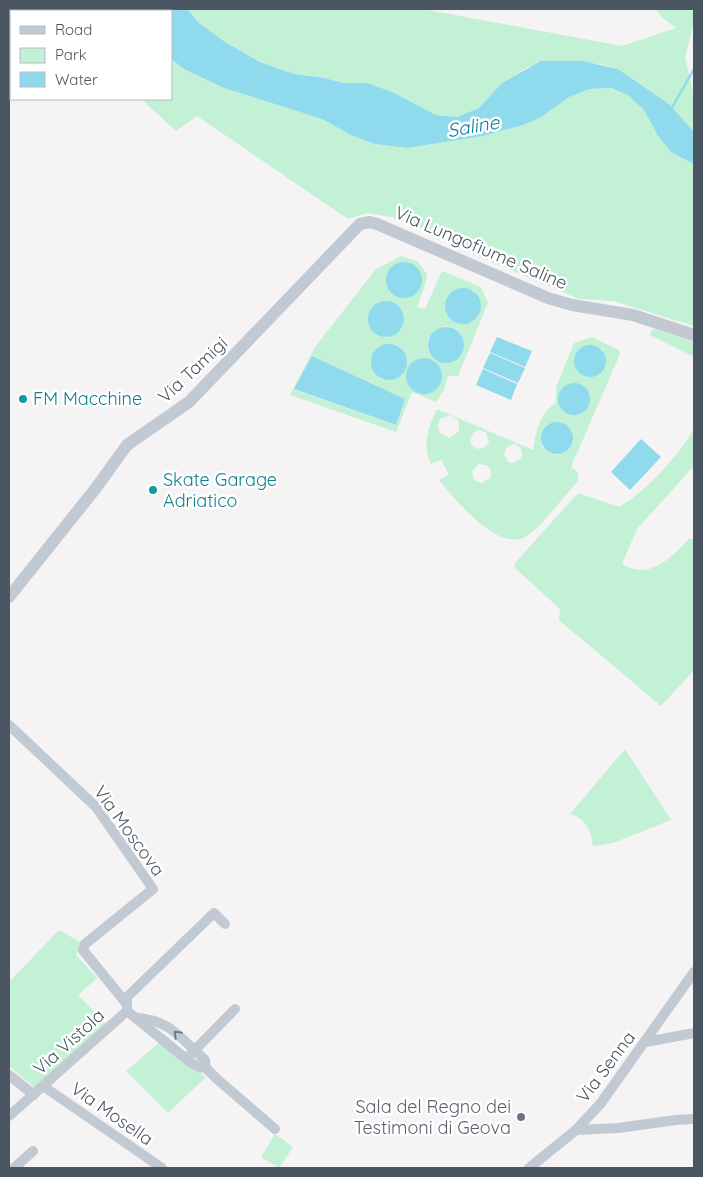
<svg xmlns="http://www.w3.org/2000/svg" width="703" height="1177" font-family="Quicksand,sans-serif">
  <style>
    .green { fill: #c3f1d5; fill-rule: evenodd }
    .water { fill: #90daee }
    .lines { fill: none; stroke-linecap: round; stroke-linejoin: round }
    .stream { stroke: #90daee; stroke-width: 2.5 }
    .minor { stroke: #c1cad2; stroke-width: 10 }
    .tertiary { stroke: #c1cad2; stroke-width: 12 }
    .oneway { stroke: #6e7983 }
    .culture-dot { fill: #0f9aa8; stroke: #fff; stroke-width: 2 }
    .worship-dot { fill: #6b7280; stroke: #fff; stroke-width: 2 }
    .labels { text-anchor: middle; stroke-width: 5; stroke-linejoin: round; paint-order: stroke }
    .street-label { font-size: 18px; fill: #4a5661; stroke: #fff }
    .culture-label { font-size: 18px; fill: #0d838f; stroke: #fff; text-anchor: start }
    .worship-label { font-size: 18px; fill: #5b616d; stroke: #fff; text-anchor: end }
    .water-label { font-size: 19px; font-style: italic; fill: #0c7c9b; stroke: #fff }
  </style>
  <rect width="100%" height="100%" fill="#f5f3f3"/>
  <g class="green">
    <polygon points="187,9 423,9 622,46 676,28 663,18 655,9 693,9 694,22 685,57 694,96 694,132 669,104 618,69 601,64 528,67 502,83 479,108 457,117 436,115 367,83 343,83 325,78 294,74 260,62 225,42 199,23"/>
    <polygon points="171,58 182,68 224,88 322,119 351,135 375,144 407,148 483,136 523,125 569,97 589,89 612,88 629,96 644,110 658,136 694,164 694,326 613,301 579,299 483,258 420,227 391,217 367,213 348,219 197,116 176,131 141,99 171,99"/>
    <path d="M401 256 417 261 427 274 426 282 417 307 425 309 442 271 481 287 488 303 458 376H448L444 390 436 402 412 392 396 432 290 395 315 347 376 269ZM408 262 418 268 422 284 416 294 400 298 390 292 386 276 392 266ZM456 289 473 290 480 299 479 316 471 323 447 297ZM385 301C400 302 408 314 402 329L388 338 377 335ZM444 326C460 327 468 340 462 354 441 379 407 342 444 326ZM398 346C416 362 401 387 379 378ZM312 356 405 399 395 425 295 390ZM428 358C439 362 443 369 442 380L420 394 410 388Z"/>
    <polygon points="656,329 694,342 694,357 650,335 652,330"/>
    <path d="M592 337 619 350 620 354 571 467 578 472V481C565 495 540 529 525 537 497 552 454 498 439 480L449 474 441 460 431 464C422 447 428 426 437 409L533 450C536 433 539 413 556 403V387L574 343ZM582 347 602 349 606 359 575 365V355ZM450 415C458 418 461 424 458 432L449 438 440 433 438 426 440 419ZM480 430 486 433 489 442 485 447 477 449 472 446 470 440 474 432ZM572 431 573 442 557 455 543 448 541 438ZM514 444C521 446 524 452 521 459L514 463 508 462 504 454 506 448ZM479 464 488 466 491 471 490 478 482 483C475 482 471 477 473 470Z"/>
    <path d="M694 429V466L637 529 622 564C649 581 671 558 689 539H694V670L661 706 559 620 560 609 514 567 515 563 578 493 619 507C650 488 675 459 694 429Z"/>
    <path d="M625 749 671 820 613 843 593 846C591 831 586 818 570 814Z"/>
    <polygon points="59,930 82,943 76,955 97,978 78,995 106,1024 34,1087 9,1066 9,982"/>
    <polygon points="160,1042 206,1077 168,1113 126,1071"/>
    <polygon points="275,1134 293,1147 279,1168 261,1157"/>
  </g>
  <g class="water">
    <polygon points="131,9 187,9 199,23 225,42 260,62 294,74 325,78 343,83 367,83 392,92 436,115 457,117 479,108 502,83 541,61 582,61 618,69 669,104 694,132 694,164 671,152 658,136 644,110 629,96 612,88 589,89 569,97 541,117 523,125 483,136 407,148 375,144 351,135 322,119 224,88 182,68 171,58 171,11 132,11"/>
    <circle cx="404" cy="280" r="18"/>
    <circle cx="463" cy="306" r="18"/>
    <circle cx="386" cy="319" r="18"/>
    <circle cx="446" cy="345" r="18"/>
    <polygon points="497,337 532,351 525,367 490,352"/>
    <circle cx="389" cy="362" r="18"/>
    <circle cx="590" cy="361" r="16"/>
    <polygon points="490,353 525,368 518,383 483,368"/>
    <polygon points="312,356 405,399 396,425 294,389"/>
    <circle cx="424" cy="376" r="18"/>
    <polygon points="483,369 517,384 511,400 476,385"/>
    <circle cx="574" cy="399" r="16"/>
    <circle cx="557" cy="438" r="16"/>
    <polygon points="641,439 661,457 630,490 611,472"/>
  </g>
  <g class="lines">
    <polyline class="stream" points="670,111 694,69"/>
    <g class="minor">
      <polyline points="9,725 96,807 153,889 85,944 83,950 126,1003"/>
      <polyline points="127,1008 127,997 214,913 225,924"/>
      <path d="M136 1018C171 1020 180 1038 205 1060L206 1068 217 1079 275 1129"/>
      <polyline points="646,1042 694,1033"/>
      <polyline points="190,1055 235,1009"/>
      <polyline points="9,1075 34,1095"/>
      <polyline points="43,1086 162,1168"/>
      <polyline points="9,1116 127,1011 190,1062 199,1067 206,1068"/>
      <polyline points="576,1130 618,1128 676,1120 694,1119"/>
      <polyline points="14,1168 33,1151"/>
      <polyline points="529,1168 576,1130 601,1103 694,972"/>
    </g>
    <polyline class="tertiary" points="9,597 96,488 127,445 189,402 360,224 370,222 377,224 548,298 572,305 633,315 694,335"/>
  </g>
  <defs><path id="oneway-chevron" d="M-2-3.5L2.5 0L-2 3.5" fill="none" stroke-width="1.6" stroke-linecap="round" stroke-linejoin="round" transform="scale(1.25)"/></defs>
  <use class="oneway" href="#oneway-chevron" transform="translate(177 1034) rotate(-135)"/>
  <g class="culture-dot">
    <circle cx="23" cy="399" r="5"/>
    <circle cx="153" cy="490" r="5"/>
  </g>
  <circle class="worship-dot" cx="521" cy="1117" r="5"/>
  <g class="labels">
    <g class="street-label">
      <text transform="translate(481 248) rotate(23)" y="6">Via Lungofiume Saline</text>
      <text transform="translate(193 370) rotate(-43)" y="6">Via Tamigi</text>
      <text transform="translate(129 831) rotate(54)" y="6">Via Moscova</text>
      <text transform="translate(69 1042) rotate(-42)" y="6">Via Vistola</text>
      <text transform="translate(606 1067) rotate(-53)" y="6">Via Senna</text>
      <text transform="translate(112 1114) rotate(35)" y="6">Via Mosella</text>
    </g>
    <g class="culture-label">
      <text x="33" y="405">FM Macchine</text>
      <text x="163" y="486">Skate Garage<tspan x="163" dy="21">Adriatico</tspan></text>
    </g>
    <g class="worship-label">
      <text x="511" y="1113">Sala del Regno dei<tspan x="511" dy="21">Testimoni di Geova</tspan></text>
    </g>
    <g class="water-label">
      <text transform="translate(473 126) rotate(-10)" y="7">Saline</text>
    </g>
  </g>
  <rect width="703" height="1177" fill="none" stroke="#4a5661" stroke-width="20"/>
  <rect x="10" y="10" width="162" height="90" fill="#ffffff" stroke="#b7bbc0"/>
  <rect x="20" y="26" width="25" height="8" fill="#c1cad2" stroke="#b7bbc0"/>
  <text x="55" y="35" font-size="15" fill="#4a5661">Road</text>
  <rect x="20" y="48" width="25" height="15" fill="#c3f1d5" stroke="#b7bbc0"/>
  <text x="55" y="60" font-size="15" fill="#4a5661">Park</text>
  <rect x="20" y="72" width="25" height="15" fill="#90daee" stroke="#b7bbc0"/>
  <text x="55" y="85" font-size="15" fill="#4a5661">Water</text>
</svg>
